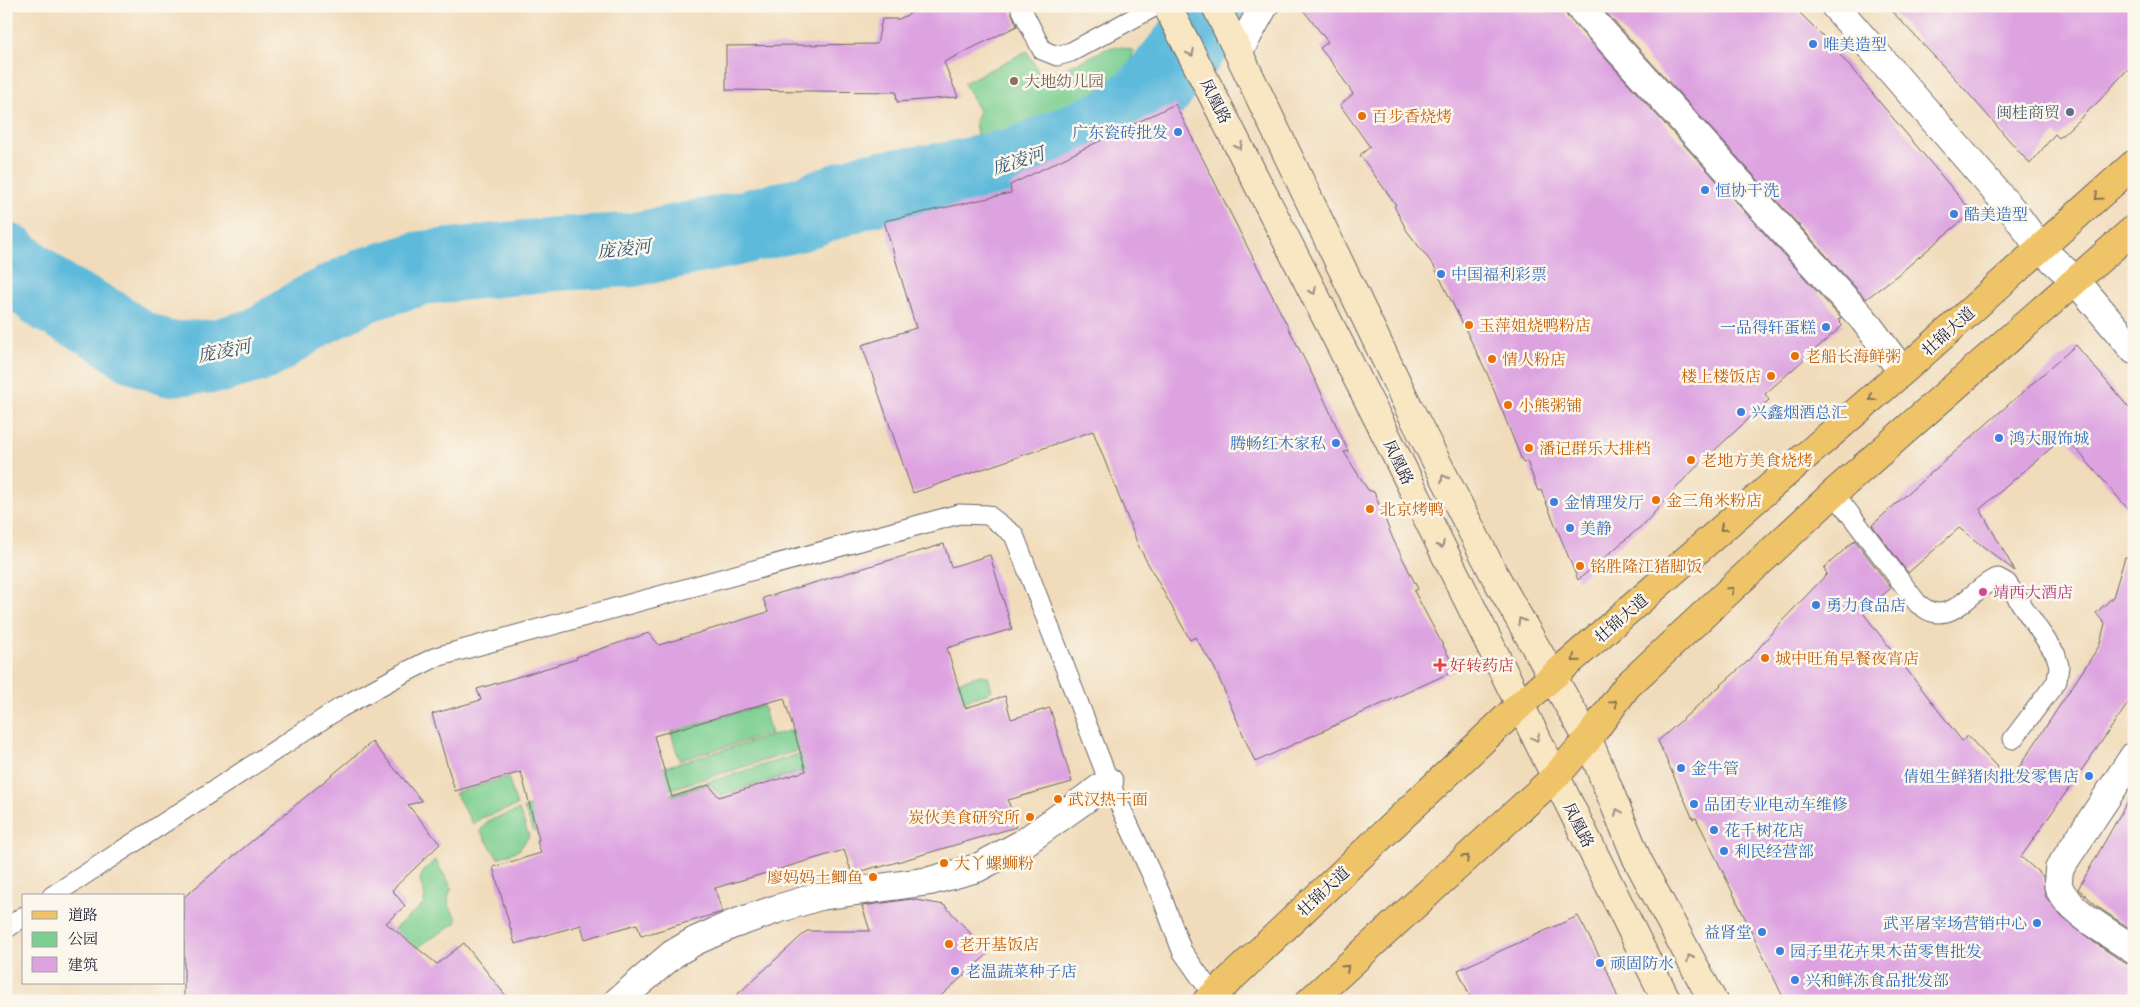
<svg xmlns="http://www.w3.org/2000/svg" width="2140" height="1007" font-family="'IM FELL French Canon','Noto Serif SC',serif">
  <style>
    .green { fill: #7ccf91; stroke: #4f7866 }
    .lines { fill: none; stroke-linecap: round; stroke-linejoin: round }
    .river { stroke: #5dbadb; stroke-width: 74 }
    .building { fill: #dda3e1; fill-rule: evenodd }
    .service-casing { stroke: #6a6367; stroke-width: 21 }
    .pedestrian-casing { stroke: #6a6367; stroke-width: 30 }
    .minor-casing { stroke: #6a6367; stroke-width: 30 }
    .secondary-casing { stroke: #6a6367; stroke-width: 30 }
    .primary-casing { stroke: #6a6367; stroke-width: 30 }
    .service { stroke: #fff; stroke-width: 19 }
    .pedestrian { stroke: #fff; stroke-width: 28 }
    .minor { stroke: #fff; stroke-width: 28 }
    .secondary { stroke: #f9e7c3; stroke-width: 28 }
    .primary { stroke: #efc469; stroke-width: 28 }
    .oneway { stroke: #988e86 }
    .oneway2 { stroke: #887352 }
    .shop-dot { fill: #3f7fe0; stroke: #fbf7ec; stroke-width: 2 }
    .education-dot { fill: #8d6e63; stroke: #fbf7ec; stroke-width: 2 }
    .service-dot { fill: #5c6f8a; stroke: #fbf7ec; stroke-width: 2 }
    .food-dot { fill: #e8710a; stroke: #fbf7ec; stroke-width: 2 }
    .hotel-dot { fill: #d1479c; stroke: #fbf7ec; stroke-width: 2 }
    .health-dot { fill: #e0444e; stroke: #fbf7ec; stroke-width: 2 }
    .labels { text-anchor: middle; stroke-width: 5; stroke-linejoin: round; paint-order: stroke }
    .shop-label { font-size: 16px; fill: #366cbe; stroke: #fbf7ec; text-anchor: start }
    .education-label { font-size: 16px; fill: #785e54; stroke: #fbf7ec; text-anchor: start }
    .street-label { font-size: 16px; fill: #22223b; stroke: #fbf7ec }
    .service-label { font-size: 16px; fill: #4e5e75; stroke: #fbf7ec; text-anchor: end }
    .food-label { font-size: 16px; fill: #c56008; stroke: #fbf7ec; text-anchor: start }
    .hotel-label { font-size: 16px; fill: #b23c85; stroke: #fbf7ec; text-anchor: start }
    .health-label { font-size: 16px; fill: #be3a42; stroke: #fbf7ec; text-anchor: start }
    .water-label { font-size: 18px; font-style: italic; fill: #375773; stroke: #fbf7ec }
  </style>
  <rect width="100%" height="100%" fill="#fbf7ec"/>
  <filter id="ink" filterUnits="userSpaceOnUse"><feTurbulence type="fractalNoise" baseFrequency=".02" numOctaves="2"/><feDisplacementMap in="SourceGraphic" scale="10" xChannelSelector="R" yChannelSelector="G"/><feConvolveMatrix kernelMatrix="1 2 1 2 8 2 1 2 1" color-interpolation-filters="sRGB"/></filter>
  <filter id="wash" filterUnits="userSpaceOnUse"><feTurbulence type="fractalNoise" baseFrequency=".0096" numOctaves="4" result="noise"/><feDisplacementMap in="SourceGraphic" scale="20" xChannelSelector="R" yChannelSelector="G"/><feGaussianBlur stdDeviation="1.12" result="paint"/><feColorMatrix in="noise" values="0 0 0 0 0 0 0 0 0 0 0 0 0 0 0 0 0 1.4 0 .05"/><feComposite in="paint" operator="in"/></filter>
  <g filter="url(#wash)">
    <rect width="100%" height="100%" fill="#f0dbba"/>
    <g class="green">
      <polygon points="1111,47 1122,47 1134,51 1129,67 1128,80 1120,91 1098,107 1013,139 978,142 975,121 979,111 964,83 1027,51 1042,79"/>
      <polygon points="981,675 988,676 992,690 989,693 544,827 534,832 524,808"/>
      <polygon points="763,705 771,734 679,760 671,732"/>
      <polygon points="806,752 810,769 720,795 710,784 636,808 616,810"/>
      <polygon points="508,777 517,806 481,818 473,824 455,793"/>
      <polygon points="519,810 529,836 519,850 498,858 480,831 488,821"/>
      <path d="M435 860 452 888C444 900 450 908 457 919L456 923 424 943 353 1001 323 987 423 905C431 883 405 886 435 860Z"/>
    </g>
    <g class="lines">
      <polyline class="river" points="6,260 52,297 105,325 135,346 168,359 218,356 261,344 311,312 365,285 422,268 555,254 632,250 723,232 797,215 867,190 948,179 1016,165 1120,121 1154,90 1221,6"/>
    </g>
    <g id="blocks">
      <g class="building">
        <polygon points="926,6 1009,6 1017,26 944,62 958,97 897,102 896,92 726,90 726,46 877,44 882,19 899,19"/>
        <polygon points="1300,6 1564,6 1567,16 1841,318 1838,320 1843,325 1765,394 1769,400 1687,476 1645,523 1578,580 1541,490 1538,491 1527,461 1523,463 1487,373 1434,266 1407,231 1394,206 1396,205 1360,155 1370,147 1340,105 1353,94 1336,68 1320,48 1328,42"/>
        <polygon points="1600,6 1793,6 1830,43 1972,212 1900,273 1866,299"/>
        <polygon points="1887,6 2134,6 2134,62 2099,101 2059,138 2055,134 2030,164 1961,85"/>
        <polygon points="1175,104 1319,388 1348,451 1344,452 1368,490 1374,492 1393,539 1418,589 1414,591 1456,670 1255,762 1214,667 1195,637 1190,640 1139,547 1093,431 913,493 862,345 916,328 884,221 1011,193 1010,185"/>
        <polygon points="2076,345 2134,414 2134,516 2065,436 1980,509 2015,571 1959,528 1908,573 1872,525"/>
        <polygon points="1855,540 1891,588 1863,613 1962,741 1968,736 2010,781 2099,646 2105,624 2096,613 2113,597 2125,557 2134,558 2134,695 2021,857 2043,876 2045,896 2062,917 2095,943 2125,963 2134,965 2134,1001 1785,1001 1716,858 1696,818 1693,819 1658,741 1747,662 1781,622 1827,574 1824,568"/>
        <path d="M944 544 951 567 990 555 1012 629 947 648 965 708 1005 696 1011 719 1050 708 1072 782 1008 800 1016 827 877 868 879 866 852 874 844 850 715 888 722 912 641 936 637 924 585 939 581 925 515 944 493 867 541 853 537 841 539 840 521 772 455 791 432 714 481 700 477 689 577 659 576 657 649 633 659 645 768 612 763 598ZM784 698 806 771 719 797 709 785 672 797 654 736Z"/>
        <polygon points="372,742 422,801 408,805 440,844 392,890 405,906 386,923 437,964 464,943 510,1001 184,1001 184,897"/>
        <polygon points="2134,790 2134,931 2102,910 2078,889"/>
        <polygon points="911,899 944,905 989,953 935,1001 730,1001 807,931 870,931 862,906"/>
        <polygon points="1578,916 1608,972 1619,1001 1472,1001 1458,970"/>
      </g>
    </g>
  </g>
  <g filter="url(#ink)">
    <use href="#blocks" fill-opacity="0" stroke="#6a6367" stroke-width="1"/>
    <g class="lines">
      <g class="service-casing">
        <g id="service">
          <polyline points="1020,6 1042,50 1057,56 1071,52 1156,6"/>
          <path d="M1834 493 1918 604C1922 606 1927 611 1932 612 1958 619 1976 584 1998 578L2007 583 2056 655 2059 666 2057 681 2013 739"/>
          <polyline points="52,896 340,708 402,674 436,657 959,514 988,515 1014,535 1109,782 1161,895 1182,951 1213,995"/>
          <polyline points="6,929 24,916"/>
        </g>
      </g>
      <g class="pedestrian-casing">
        <polyline id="pedestrian" points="618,1001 673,954 695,941 731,925 777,909 820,896 930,881 977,868 1022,844 1109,782"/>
      </g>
      <g class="minor-casing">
        <g id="minor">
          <polyline points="1579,6 1864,320 1902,371"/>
          <polyline points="1835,6 2013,211 2040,248 2076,281 2134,350"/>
          <polyline points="1239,51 1264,6"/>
          <path d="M2134 756 2059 869C2059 874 2057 883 2059 888 2069 912 2113 935 2134 950"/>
        </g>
      </g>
      <g class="secondary-casing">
        <g id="secondary">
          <polyline points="1167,6 1380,423 1667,1001"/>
          <polyline points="1216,6 1410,410 1495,576 1588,739 1637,859 1713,1001"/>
        </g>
      </g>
      <g class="primary-casing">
        <g id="primary">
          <polyline points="1207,1001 1520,705 1918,358 2134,164"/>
          <polyline points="1310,1001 1555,777 1588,739 1627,686 1834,493 2134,229"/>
        </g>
      </g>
      <use href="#service" class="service"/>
      <use href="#pedestrian" class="pedestrian"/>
      <use href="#minor" class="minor"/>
      <use href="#secondary" class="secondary"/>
      <use href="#primary" class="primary"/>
    </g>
    <defs><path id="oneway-chevron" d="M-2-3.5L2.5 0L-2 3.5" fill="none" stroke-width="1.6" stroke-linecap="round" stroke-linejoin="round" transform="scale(1.25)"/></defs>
    <g class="oneway">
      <use href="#oneway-chevron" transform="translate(1191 53) rotate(63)"/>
      <use href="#oneway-chevron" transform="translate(1239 146) rotate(63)"/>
      <use href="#oneway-chevron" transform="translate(1313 291) rotate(63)"/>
      <use href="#oneway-chevron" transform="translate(1444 478) rotate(-117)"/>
      <use href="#oneway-chevron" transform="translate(1441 545) rotate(64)"/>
      <use href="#oneway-chevron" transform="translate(1521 621) rotate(-120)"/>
      <use href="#oneway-chevron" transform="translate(1536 738) rotate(65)"/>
      <use href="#oneway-chevron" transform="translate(1618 812) rotate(-113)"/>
      <use href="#oneway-chevron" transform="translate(1690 958) rotate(-118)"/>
    </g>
    <g class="oneway2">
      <use href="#oneway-chevron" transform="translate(2098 197) rotate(138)"/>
      <use href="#oneway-chevron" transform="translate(1872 398) rotate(139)"/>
      <use href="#oneway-chevron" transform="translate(1723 528) rotate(139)"/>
      <use href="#oneway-chevron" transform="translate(1731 590) rotate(-43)"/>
      <use href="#oneway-chevron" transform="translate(1575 659) rotate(139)"/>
      <use href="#oneway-chevron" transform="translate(1614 703) rotate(-53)"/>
      <use href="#oneway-chevron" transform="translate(1466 858) rotate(-43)"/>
      <use href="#oneway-chevron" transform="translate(1346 968) rotate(-43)"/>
    </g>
  </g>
  <g class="shop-dot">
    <circle cx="1813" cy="44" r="5"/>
    <circle cx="1178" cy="132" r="5"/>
    <circle cx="1705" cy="190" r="5"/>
    <circle cx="1954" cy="214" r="5"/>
    <circle cx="1441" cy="274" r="5"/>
    <circle cx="1826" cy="327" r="5"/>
    <circle cx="1741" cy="412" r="5"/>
    <circle cx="1999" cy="438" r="5"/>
    <circle cx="1336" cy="443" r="5"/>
    <circle cx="1554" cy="502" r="5"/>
    <circle cx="1570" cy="528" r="5"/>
    <circle cx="1816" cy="605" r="5"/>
    <circle cx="1681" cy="768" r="5"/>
    <circle cx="2089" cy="776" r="5"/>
    <circle cx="1694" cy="804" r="5"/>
    <circle cx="1714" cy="830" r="5"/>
    <circle cx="1724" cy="851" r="5"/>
    <circle cx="2037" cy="923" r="5"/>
    <circle cx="1762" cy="932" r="5"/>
    <circle cx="1780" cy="951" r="5"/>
    <circle cx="1600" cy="963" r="5"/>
    <circle cx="955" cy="971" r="5"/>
    <circle cx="1795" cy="980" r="5"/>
  </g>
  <circle class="education-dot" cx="1014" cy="81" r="5"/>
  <circle class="service-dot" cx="2070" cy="112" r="5"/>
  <g class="food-dot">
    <circle cx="1362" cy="116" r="5"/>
    <circle cx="1469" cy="325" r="5"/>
    <circle cx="1795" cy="356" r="5"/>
    <circle cx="1492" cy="359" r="5"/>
    <circle cx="1771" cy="376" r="5"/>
    <circle cx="1508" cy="405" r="5"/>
    <circle cx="1529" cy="448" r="5"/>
    <circle cx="1691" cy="460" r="5"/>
    <circle cx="1656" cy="500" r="5"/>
    <circle cx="1370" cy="509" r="5"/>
    <circle cx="1580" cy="566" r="5"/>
    <circle cx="1765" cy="658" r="5"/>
    <circle cx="1058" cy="799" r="5"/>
    <circle cx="1030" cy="817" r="5"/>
    <circle cx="944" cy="863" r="5"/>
    <circle cx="873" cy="877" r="5"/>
    <circle cx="949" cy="944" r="5"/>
  </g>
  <circle class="hotel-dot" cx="1983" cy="592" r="5"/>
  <path class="health-dot" d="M1437.5 657.5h5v5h5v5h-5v5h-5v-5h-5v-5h5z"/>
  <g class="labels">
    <g class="shop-label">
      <text x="1823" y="50">唯美造型</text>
      <text x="1168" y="138" text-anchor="end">广东瓷砖批发</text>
      <text x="1715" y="196">恒协干洗</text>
      <text x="1964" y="220">酷美造型</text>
      <text x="1451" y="280">中国福利彩票</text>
      <text x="1816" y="333" text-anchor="end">一品得轩蛋糕</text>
      <text x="1751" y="418">兴鑫烟酒总汇</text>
      <text x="2009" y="444">鸿大服饰城</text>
      <text x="1326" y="449" text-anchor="end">腾畅红木家私</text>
      <text x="1564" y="508">金情理发厅</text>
      <text x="1580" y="534">美静</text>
      <text x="1826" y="611">勇力食品店</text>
      <text x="1691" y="774">金牛管</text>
      <text x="2079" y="782" text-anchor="end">倩姐生鲜猪肉批发零售店</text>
      <text x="1704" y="810">品团专业电动车维修</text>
      <text x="1724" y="836">花千树花店</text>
      <text x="1734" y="857">利民经营部</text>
      <text x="2027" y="929" text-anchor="end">武平屠宰场营销中心</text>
      <text x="1752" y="938" text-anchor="end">益肾堂</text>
      <text x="1790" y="957">园子里花卉果木苗零售批发</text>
      <text x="1610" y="969">顽固防水</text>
      <text x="965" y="977">老温蔬菜种子店</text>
      <text x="1805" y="986">兴和鲜冻食品批发部</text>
    </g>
    <g class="education-label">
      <text x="1024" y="87">大地幼儿园</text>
    </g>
    <g class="street-label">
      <text transform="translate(1216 101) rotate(63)" y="6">凤凰路</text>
      <text transform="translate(1948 331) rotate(-42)" y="6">壮锦大道</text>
      <text transform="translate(1399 462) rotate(64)" y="6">凤凰路</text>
      <text transform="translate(1621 618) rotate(-41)" y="6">壮锦大道</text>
      <text transform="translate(1579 825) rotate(63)" y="6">凤凰路</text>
      <text transform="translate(1323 891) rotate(-43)" y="6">壮锦大道</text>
    </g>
    <g class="service-label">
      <text x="2060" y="118">闽桂商贸</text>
    </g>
    <g class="food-label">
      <text x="1372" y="122">百步香烧烤</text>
      <text x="1479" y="331">玉萍姐烧鸭粉店</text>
      <text x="1805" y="362">老船长海鲜粥</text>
      <text x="1502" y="365">情人粉店</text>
      <text x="1761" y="382" text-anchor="end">楼上楼饭店</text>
      <text x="1518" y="411">小熊粥铺</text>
      <text x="1539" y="454">潘记群乐大排档</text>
      <text x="1701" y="466">老地方美食烧烤</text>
      <text x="1666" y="506">金三角米粉店</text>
      <text x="1380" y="515">北京烤鸭</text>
      <text x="1590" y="572">铭胜隆江猪脚饭</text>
      <text x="1775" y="664">城中旺角早餐夜宵店</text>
      <text x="1068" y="805">武汉热干面</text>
      <text x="1020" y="823" text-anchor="end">炭伙美食研究所</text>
      <text x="954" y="869">大丫螺蛳粉</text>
      <text x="863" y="883" text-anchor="end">廖妈妈土鲫鱼</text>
      <text x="959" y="950">老开基饭店</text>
    </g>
    <g class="hotel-label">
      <text x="1993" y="598">靖西大酒店</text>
    </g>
    <g class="health-label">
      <text x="1450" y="671">好转药店</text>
    </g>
    <g class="water-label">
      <text transform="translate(1018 161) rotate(-18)" y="6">庞凌河</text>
      <text transform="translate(624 249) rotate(-6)" y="6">庞凌河</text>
      <text transform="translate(224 351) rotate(-11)" y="6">庞凌河</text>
    </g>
  </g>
  <rect width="2140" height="1007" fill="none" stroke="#fbf7ec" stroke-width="25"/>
  <rect x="22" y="894" width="162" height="90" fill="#fbf7ec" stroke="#a4a2a5"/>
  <rect x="32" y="911" width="25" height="8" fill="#efc469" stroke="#a4a2a5"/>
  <text x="68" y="920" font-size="15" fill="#22223b">道路</text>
  <rect x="32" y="932" width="25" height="15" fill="#7ccf91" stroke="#a4a2a5"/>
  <text x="68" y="944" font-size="15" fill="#22223b">公园</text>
  <rect x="32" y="957" width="25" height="15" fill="#dda3e1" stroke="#a4a2a5"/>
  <text x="68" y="970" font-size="15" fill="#22223b">建筑</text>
</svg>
